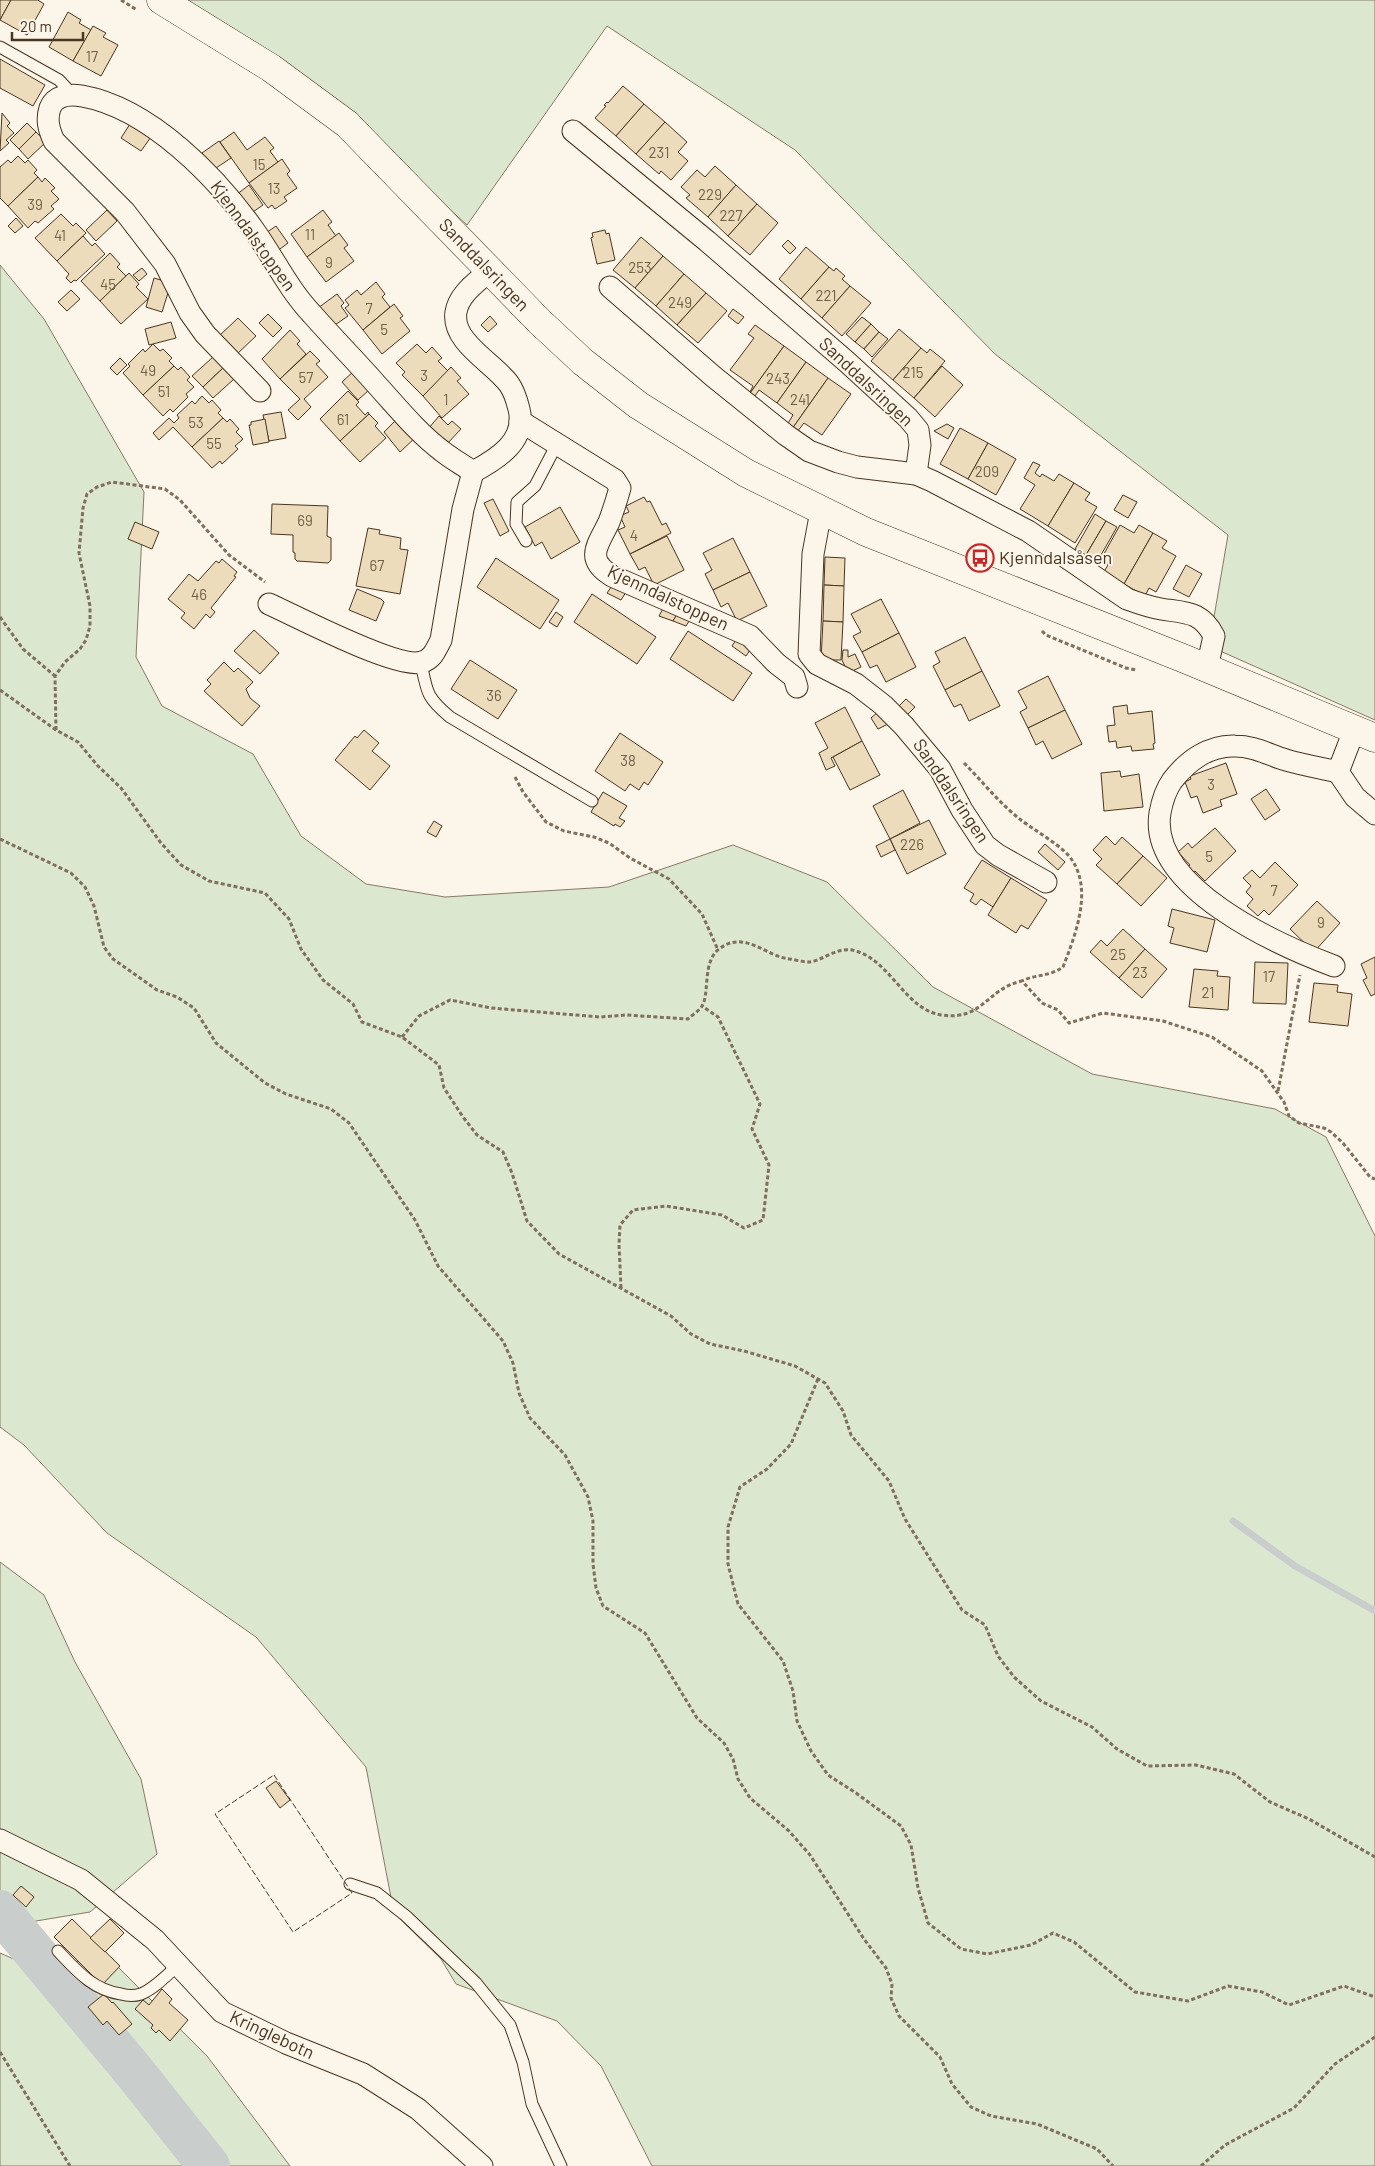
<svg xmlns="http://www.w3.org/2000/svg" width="1375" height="2166" font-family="Barlow,sans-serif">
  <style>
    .green { fill: #dce7d0; stroke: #887966 }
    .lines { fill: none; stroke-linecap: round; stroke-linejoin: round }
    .stream { stroke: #c9cecd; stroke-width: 7 }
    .river { stroke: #c9cecd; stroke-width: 42 }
    .building { fill: #ecdcbc; stroke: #4a3520 }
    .lane-casing { stroke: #4a3520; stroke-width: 13 }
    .street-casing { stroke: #4a3520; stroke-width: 23 }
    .secondary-casing { stroke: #4a3520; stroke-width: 29 }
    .path { stroke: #7f6f5c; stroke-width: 3; stroke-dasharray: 4 2.5; stroke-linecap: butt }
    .lane { stroke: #fbf6e9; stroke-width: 11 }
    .street { stroke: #fbf6e9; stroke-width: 21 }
    .secondary { stroke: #fbf6e9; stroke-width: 28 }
    .fence { stroke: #4a3520; stroke-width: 1; stroke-dasharray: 6 2.5; stroke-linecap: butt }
    .labels { text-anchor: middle; stroke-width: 4; stroke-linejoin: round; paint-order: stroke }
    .number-label { font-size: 15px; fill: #725f47 }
    .street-label { font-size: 18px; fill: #4a3520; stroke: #fbf6e9 }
    .poi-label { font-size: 18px; fill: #4a3520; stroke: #fbf6e9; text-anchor: start }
  </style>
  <rect width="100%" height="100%" fill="#fbf6e9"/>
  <g class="green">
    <polygon points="182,0 1375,0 1375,720 1209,646 1228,535 995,354 795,150 607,26 467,225 311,85"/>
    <polygon points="0,265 44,319 144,492 136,657 162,706 253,754 301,836 366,884 445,897 609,887 733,845 827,882 933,987 1092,1074 1275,1109 1326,1137 1375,1236 1375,2166 652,2166 601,2066 557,2021 456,1984 441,1959 394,1913 366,1767 256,1637 107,1533 24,1445 0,1427"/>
    <polygon points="0,1562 44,1595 75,1662 141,1779 157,1854 90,1912 12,1925 0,1918"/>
    <polygon points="0,1953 16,1960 113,1962 207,2056 290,2166 0,2166"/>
  </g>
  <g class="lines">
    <polyline class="stream" points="1233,1521 1295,1566 1375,1611"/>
    <polyline class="river" points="0,1911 132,2069 209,2166"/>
  </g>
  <g class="building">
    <polygon points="0,0 11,0 0,20"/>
    <polygon points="11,0 38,0 44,4 27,35 0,20"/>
    <polygon points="68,12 81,20 79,23 91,30 73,61 49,47"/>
    <polygon points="93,26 106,33 103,37 118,45 101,76 73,61"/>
    <polygon points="0,59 45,85 33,106 0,88"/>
    <polygon points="623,86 644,104 616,136 595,118 606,106 604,105 607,102 608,103"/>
    <polygon points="644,104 665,122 636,154 616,136"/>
    <polygon points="2,113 10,123 7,126 14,133 6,140 9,143 0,151"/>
    <polygon points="665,122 687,142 678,152 688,161 671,180 661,171 659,174 636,154"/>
    <polygon points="27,123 36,132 19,149 10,140"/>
    <polygon points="130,124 151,137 141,151 121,138"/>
    <polygon points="36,132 46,142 28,159 19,149"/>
    <polygon points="234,132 247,150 265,137 274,148 270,151 278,162 249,183 220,142"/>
    <polygon points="219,141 231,158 213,170 202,153"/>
    <polygon points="18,156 25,163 28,160 37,170 34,173 38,177 8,206 0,198 0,167 8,160 11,163"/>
    <polygon points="282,159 290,171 287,174 297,188 284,197 287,201 275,209 272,205 268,208 249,183"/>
    <polygon points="715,166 736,185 708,217 686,198 690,195 681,187 697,170 705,177"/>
    <polygon points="38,177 42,182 45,178 55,188 51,191 59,199 51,206 54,209 38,223 35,221 28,228 8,206"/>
    <polygon points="249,185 263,205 250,214 236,195"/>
    <polygon points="736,185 757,204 728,236 708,217"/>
    <polygon points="757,204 778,223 750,255 728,236"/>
    <polygon points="107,210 117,221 96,241 86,230"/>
    <polygon points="323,210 332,222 328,225 336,236 307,257 291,234"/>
    <polygon points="61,214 73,226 76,223 86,233 57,261 35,238"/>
    <polygon points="16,218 23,226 15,233 8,226"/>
    <polygon points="276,226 288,243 276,252 263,235"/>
    <polygon points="605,230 606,234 609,233 615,260 597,264 591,238 593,237 592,233"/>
    <polygon points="339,233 348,245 344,248 354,261 326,282 307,257"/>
    <polygon points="83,236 92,246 95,243 105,254 76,281 74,280 71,283 66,278 69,274 57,261"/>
    <polygon points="641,237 663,256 635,288 613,270"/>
    <polygon points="788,240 796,248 790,254 782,246"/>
    <polygon points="806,247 829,267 801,299 779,279"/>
    <polygon points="110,253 120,264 117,267 126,276 100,301 81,281"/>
    <polygon points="663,256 684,274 656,306 635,288"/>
    <polygon points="829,267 834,271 836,268 845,276 842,279 850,286 822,318 801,299"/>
    <polygon points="142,268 147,274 139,281 133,275"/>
    <polygon points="129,273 139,284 136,287 148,299 121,324 100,301"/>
    <polygon points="684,274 706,293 677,325 656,306"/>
    <polygon points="154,278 171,283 162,312 146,307"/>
    <polygon points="376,282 385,294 382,297 390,307 363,330 345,308 349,305 345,300 357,290 361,295"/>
    <polygon points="850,286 871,303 842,336 822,318"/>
    <polygon points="71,290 80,299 67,311 58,302"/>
    <polygon points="706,293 727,311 698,343 677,325"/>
    <polygon points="337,294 344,303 341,306 348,316 332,327 318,308"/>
    <polygon points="394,304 403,316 400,318 410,331 382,354 363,330"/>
    <polygon points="733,309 744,317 738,324 728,316"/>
    <polygon points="268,314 282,328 273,337 259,323"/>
    <polygon points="490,316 497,324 488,332 481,325"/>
    <polygon points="862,317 871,324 855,342 846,334"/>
    <polygon points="238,318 256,336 236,355 218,337"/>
    <polygon points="171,322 176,338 149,345 145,329"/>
    <polygon points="871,324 879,332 864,349 855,342"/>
    <polygon points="755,325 784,346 748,396 753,386 730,370 754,338 748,334"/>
    <polygon points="899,329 921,348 893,380 871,361"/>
    <polygon points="290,330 300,341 297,344 306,354 280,379 262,359"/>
    <polygon points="879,332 888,339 872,357 864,349"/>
    <polygon points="153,344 160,351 163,349 172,358 169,361 174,366 143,395 123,373 130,366 128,364 143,349 145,352"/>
    <polygon points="417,344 426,353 432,347 442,358 438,361 448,371 423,396 402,375 405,372 396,363"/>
    <polygon points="784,346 806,362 777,403 759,390 753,399 748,396"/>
    <polygon points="921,348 927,353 930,349 945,361 914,398 893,380"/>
    <polygon points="310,351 320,361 316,364 328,377 304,399 311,407 298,420 288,410 300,399 280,379"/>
    <polygon points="213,357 223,368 203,387 192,376"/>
    <polygon points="120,358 127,365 117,375 110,368"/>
    <polygon points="806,362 828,378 792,429 787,425 793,415 777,403"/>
    <polygon points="174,366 178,370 181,367 190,377 187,380 194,387 186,394 188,397 173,412 170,409 163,416 143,395"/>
    <polygon points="942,366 963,385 935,417 914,398"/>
    <polygon points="451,367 461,378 457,381 469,394 442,418 423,396"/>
    <polygon points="223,368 234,379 213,398 203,387"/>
    <polygon points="354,371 370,389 358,400 342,382"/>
    <polygon points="828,378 851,394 822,435 804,423 797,432 792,429"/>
    <polygon points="348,391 359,402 356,405 365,415 368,412 369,414 340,441 320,419"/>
    <polygon points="202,396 209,403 212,400 221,410 218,413 223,418 192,447 173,427 159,440 153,433 169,418 174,423 179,418 177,415 192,401 195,404"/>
    <polygon points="281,412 286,438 269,441 263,415"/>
    <polygon points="369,414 378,423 375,426 386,438 360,462 340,441"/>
    <polygon points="439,416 448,425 452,421 461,429 446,445 428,429"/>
    <polygon points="223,418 227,422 230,419 239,429 236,432 243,439 235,446 238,449 222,464 220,461 212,468 192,447"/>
    <polygon points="398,418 416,437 400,452 384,432"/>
    <polygon points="265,419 269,442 253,445 249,425 251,425 251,422"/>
    <polygon points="947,424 954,428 948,439 934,431"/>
    <polygon points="960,428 988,443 968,479 940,464"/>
    <polygon points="988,443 1016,459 996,495 968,479"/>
    <polygon points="1033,462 1040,465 1035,473 1040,477 1042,474 1054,481 1059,474 1074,483 1048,526 1020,509 1035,485 1024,478"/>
    <polygon points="1074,483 1090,493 1085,500 1097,507 1075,543 1048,526"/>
    <polygon points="1123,495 1137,502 1128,518 1114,510"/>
    <polygon points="644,497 647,502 650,501 662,525 666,523 671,533 630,554 618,530 625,527 620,516 629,512 626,506"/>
    <polygon points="493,499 509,531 500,536 484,503"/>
    <polygon points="272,504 328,506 327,536 331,538 331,560 328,563 297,561 295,559 295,553 293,552 293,535 271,534"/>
    <polygon points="560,507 580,542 551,559 542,542 535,546 525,527"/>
    <polygon points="1095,514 1106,521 1086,555 1075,549"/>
    <polygon points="1106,521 1117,527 1097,562 1086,555"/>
    <polygon points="135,522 159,532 152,549 128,539"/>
    <polygon points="1120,525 1134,533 1139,525 1153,533 1124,584 1103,573 1108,565 1100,561"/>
    <polygon points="368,528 380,530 379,534 401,538 400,549 408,550 400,594 356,586"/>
    <polygon points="1153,533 1167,541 1162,548 1176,556 1156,592 1149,588 1145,596 1124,584"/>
    <polygon points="667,536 684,570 654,585 645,567 639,570 630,554"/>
    <polygon points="733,538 750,572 713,590 705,574 712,570 703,553"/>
    <polygon points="825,557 845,558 844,586 824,585"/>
    <polygon points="496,558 559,600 540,629 477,587"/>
    <polygon points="222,559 237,572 234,576 236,577 211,608 215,612 210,618 206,614 194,629 181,618 185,613 168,599 189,574 198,581 216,561 219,563"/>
    <polygon points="1186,565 1202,574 1189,597 1173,589"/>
    <polygon points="750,572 767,606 737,621 728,603 721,607 713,590"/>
    <polygon points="614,583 628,589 621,600 607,593"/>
    <polygon points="824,585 844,586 843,622 823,621"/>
    <polygon points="357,589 381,599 384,602 376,621 349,610"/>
    <polygon points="592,594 656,637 637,664 574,622"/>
    <polygon points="881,599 899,633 862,652 853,636 861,632 851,614"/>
    <polygon points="665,605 679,611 673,621 659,616"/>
    <polygon points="679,611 693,615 686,626 673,621"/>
    <polygon points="556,612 563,617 557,627 549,622"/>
    <polygon points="823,621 843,622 841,660 821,660"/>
    <polygon points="254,630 279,653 260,674 234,651"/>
    <polygon points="688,631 752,673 733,701 670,659"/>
    <polygon points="899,633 916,667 886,682 877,665 870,668 862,652"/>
    <polygon points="738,637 752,647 746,656 732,646"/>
    <polygon points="965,637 982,671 945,690 933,666 940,662 935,652"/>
    <polygon points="843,650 848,650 848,657 855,654 861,667 848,673 842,660"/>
    <polygon points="470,660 517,690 498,719 451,689"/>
    <polygon points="224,662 234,672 238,668 253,682 246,689 250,698 260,706 242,726 204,691 211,684 207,680"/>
    <polygon points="982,671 1000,706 969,721 961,704 954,707 945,690"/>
    <polygon points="1048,676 1065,710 1028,728 1020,712 1027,708 1018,691"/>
    <polygon points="906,699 915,707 907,715 898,707"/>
    <polygon points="1127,705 1128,714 1152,711 1155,743 1153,744 1154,749 1132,751 1131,746 1117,748 1116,741 1109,742 1107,726 1115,725 1113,707"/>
    <polygon points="845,707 862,741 831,758 835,766 826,770 819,753 828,748 815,723"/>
    <polygon points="1065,710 1082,744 1052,759 1043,741 1036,745 1028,728"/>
    <polygon points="878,712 888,724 878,729 871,718"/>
    <polygon points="364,730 379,743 372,751 390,766 370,790 335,760 355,736 357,738"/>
    <polygon points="620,733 663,762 648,785 644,782 639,790 630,784 625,791 595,771"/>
    <polygon points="862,741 880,775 850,790 833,757"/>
    <polygon points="1226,763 1237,794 1220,800 1222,806 1203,813 1197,796 1191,798 1185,782 1191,779 1190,776"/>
    <polygon points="1120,771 1121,777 1139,774 1143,807 1104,811 1101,773"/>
    <polygon points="1266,789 1280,810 1265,820 1251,799"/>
    <polygon points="903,790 920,823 890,839 873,806"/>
    <polygon points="603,792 627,806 619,818 625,821 620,827 615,824 614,826 591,812"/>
    <polygon points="929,820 946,854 907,874 890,839"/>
    <polygon points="434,821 442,826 436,837 427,832"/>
    <polygon points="1215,828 1236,851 1205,881 1195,871 1193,873 1187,867 1190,865 1178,852 1188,843 1192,848"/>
    <polygon points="1106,836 1115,845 1122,837 1143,856 1117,884 1096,865 1102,859 1093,850"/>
    <polygon points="890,839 895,850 881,857 876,846"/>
    <polygon points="1045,844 1065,862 1058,870 1038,852"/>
    <polygon points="1143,856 1167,878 1141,906 1117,884"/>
    <polygon points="982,860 1011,878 993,907 981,899 976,905 970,901 974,894 964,888"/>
    <polygon points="1275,862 1298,885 1269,915 1264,910 1258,916 1247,906 1253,899 1246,892 1251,886 1243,878 1252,870 1260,878"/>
    <polygon points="1011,878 1047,900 1028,929 1021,925 1016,933 988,915"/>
    <polygon points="1317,901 1340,923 1314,952 1290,929"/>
    <polygon points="1172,909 1215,920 1207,952 1170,943 1174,928 1168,926"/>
    <polygon points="1123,929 1145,949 1119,978 1090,952 1101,940 1107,946"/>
    <polygon points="1145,949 1167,969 1142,998 1119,978"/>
    <polygon points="1375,957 1375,994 1371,996 1363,980 1367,978 1361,964"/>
    <polygon points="1255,962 1288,963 1286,1004 1253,1003"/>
    <polygon points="1194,969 1218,971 1217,976 1230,977 1228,1010 1189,1007"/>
    <polygon points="1314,983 1338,985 1337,992 1352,994 1348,1026 1309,1022"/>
    <polygon points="276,1781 290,1800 280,1808 266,1788"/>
    <polygon points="21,1886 34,1897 26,1907 13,1895"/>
    <polygon points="72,1919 120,1966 102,1985 54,1937"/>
    <polygon points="110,1919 124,1933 105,1952 90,1938"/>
    <polygon points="162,1989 172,1999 169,2003 188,2020 170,2041 159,2030 156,2033 151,2028 153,2025 135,2009 143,2000 149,2005"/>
    <polygon points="104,1994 112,2003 113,2002 132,2024 119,2035 107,2021 103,2025 88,2007"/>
  </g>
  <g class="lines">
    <g class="lane-casing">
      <g id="lane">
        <polyline points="0,47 59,80 72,94"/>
        <polyline points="526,541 516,524 517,502 535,486 557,444"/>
        <path d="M421 663C427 692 426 697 450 717L592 801"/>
        <polyline points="350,1884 377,1893 406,1916 476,1983 510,2025 523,2062 532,2104 561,2166"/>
        <path d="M58 1951C77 1971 93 1990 121 1994 128 1996 135 1996 141 1994 155 1988 167 1975 178 1965"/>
      </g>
    </g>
    <g class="street-casing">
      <g id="street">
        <polyline points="573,131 707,241 847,362 908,418 918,430 920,445 916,474"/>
        <path d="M610 287 714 377 786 435 809 451 838 462 857 467 916 474 932 481 1028 531 1127 599C1138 603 1149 607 1161 609 1186 613 1201 611 1214 636L1207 668"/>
        <path d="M260 391 205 334 190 313 165 264 125 212 54 141C49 130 46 120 50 108 55 95 70 94 82 96 150 108 218 178 256 233 275 260 289 290 312 314 333 338 355 360 376 384 397 407 417 432 442 451 452 459 463 465 473 472 497 459 527 441 519 409 517 401 514 391 509 384 494 363 451 342 456 312 459 294 476 283 489 271"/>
        <path d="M520 421 615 480 620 488C617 499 613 511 609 522 598 545 584 559 612 576L750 636 776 663 794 677 797 687"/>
        <polyline points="821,511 813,554 809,654 817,664 856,684 883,705 904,726 940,769 962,810 985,845 998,855 1046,882"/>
        <path d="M269 604C296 616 398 670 422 662 433 659 436 649 441 640L463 509 473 472"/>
        <polyline points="1338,772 1355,797 1375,814"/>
        <path d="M1334 966C1278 945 1148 887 1160 813 1162 802 1165 791 1172 781 1187 761 1209 745 1235 746 1254 746 1269 755 1286 760 1303 765 1321 768 1338 772L1355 728"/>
        <polyline points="0,1840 81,1880 155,1940 222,2012 286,2043 363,2074 418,2109 482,2166"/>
      </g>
    </g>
    <g class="secondary-casing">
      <polyline id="secondary" points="161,0 271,68 347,124 540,322 583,362 638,405 746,473 866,532 1185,659 1375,738"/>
    </g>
    <g class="path">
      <polyline points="121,0 137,10"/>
      <polyline points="0,617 23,649 55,676"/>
      <polyline points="1042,631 1046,635 1126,668 1137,670"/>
      <polyline points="0,690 56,730 78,742 97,765 121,788 161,843 181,865 209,881 265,893 289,919 301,949 323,980 353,1004 362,1022 402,1037 439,1065 444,1088 463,1117 477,1135 503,1152 512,1173 527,1221 559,1254 671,1316 691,1334 710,1344 744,1351 795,1366 825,1383 843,1411 851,1435 889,1481 905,1519 962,1610 985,1625 998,1656 1014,1677 1041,1701 1092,1727 1117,1749 1147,1766 1196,1765 1234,1774 1270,1802 1309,1819 1375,1857"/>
      <polyline points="56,730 55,676 65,662 80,649 86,640 90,626 90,606 79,553 83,508 87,494 97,487 112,482 165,489 180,500 229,555 265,582"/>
      <path d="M964 763C982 781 1000 804 1021 820 1034 830 1064 847 1072 860 1093 891 1075 936 1063 967 1049 977 1036 974 1022 981"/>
      <polyline points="515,777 523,792 546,822 564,831 594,837 609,843 630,858 669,879 702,914 718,950"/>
      <polyline points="0,839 71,873 85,887 94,906 104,947 113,959 157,990 177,997 194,1008 216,1043 265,1083 286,1094 331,1109 349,1123 415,1220 438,1266 503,1341 513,1363 519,1393 530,1418 565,1455 588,1497 593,1521 593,1564 596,1588 603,1606 645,1633 697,1718 724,1743 733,1759 738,1779 750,1798 789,1831 810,1855 864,1939 886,1968 892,1984 891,1998 899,2016 940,2057 952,2084 971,2107 991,2116 1037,2124 1097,2149 1113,2166"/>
      <path d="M402 1037 419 1016 450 1000 491 1008 600 1017 626 1015 688 1019C692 1015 699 1011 702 1006 710 993 702 962 719 949 745 929 766 957 790 959 796 960 803 962 809 962 823 961 838 945 856 951 892 962 905 1010 942 1015 983 1021 986 989 1022 981L1042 1003 1058 1010 1069 1023 1103 1013 1163 1021 1212 1037 1262 1071 1284 1102 1289 1116 1299 1123 1324 1128 1331 1132 1343 1143 1370 1177 1375 1179"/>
      <polyline points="1278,1091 1300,975"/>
      <polyline points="621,1288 619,1244 620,1225 633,1210 666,1206 722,1215 744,1228 763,1220 769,1165 752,1129 760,1104 718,1017 702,1006"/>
      <polyline points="818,1379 791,1444 767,1469 740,1487 728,1527 728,1564 738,1604 783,1661 793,1691 797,1721 811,1751 828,1775 856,1793 901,1826 911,1845 918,1888 928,1923 961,1949 987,1954 1031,1945 1053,1933 1074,1942 1135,1992 1188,2001 1228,1986 1262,1992 1289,2005 1344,1986 1375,1997"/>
      <polyline points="0,2052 70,2166"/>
      <polyline points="1201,2166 1225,2145 1294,2108 1335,2064 1375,2037"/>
    </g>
    <use href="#lane" class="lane"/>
    <use href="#street" class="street"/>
    <use href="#secondary" class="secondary"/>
    <polygon class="fence" points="274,1775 352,1893 293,1932 215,1814"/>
  </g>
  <defs>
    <g id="bus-ring" transform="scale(1.4375)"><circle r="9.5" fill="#fbf6e9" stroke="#c62828" stroke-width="1.5"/><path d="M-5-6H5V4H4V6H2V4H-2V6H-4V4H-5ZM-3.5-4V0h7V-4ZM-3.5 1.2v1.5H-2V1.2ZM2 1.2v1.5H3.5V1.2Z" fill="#c62828"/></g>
  </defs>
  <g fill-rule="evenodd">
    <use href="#bus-ring" x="980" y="558"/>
  </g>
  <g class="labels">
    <g class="number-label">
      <text x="92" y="62">17</text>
      <text x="659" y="158">231</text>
      <text x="259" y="170">15</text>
      <text x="274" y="194">13</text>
      <text x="710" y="200">229</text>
      <text x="35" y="210">39</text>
      <text x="731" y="221">227</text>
      <text x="310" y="240">11</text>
      <text x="60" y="241">41</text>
      <text x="329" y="268">9</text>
      <text x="640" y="273">253</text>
      <text x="108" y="290">45</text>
      <text x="826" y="301">221</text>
      <text x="680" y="308">249</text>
      <text x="369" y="314">7</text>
      <text x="384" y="335">5</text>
      <text x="148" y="376">49</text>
      <text x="913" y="378">215</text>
      <text x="424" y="381">3</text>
      <text x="306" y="383">57</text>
      <text x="778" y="384">243</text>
      <text x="164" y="397">51</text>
      <text x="446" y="405">1</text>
      <text x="800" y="405">241</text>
      <text x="343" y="425">61</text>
      <text x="196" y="428">53</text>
      <text x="214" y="449">55</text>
      <text x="987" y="477">209</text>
      <text x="305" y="526">69</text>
      <text x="634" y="541">4</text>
      <text x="377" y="571">67</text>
      <text x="199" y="600">46</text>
      <text x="494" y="701">36</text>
      <text x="628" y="766">38</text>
      <text x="1211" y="790">3</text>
      <text x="912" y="850">226</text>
      <text x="1209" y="862">5</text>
      <text x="1274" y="896">7</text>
      <text x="1321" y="928">9</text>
      <text x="1118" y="960">25</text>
      <text x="1140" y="978">23</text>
      <text x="1269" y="982">17</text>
      <text x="1208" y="998">21</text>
    </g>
    <g class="street-label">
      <text transform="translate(253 236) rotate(54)" y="6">Kjenndalstoppen</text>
      <text transform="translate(484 265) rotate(46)" y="6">Sanddalsringen</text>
      <text transform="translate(866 382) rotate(43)" y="6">Sanddalsringen</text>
      <text transform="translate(668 598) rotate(25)" y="6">Kjenndalstoppen</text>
      <text transform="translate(951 791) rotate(56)" y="6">Sanddalsringen</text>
      <text transform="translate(272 2035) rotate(25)" y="6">Kringlebotn</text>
    </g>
    <g class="poi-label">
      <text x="999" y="564">Kjenndalsåsen</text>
    </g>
  </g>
  <path d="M12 32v8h71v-8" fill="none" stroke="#4a3520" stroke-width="2.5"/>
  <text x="20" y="32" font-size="15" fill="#4a3520" stroke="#fbf6e9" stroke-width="4" paint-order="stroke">20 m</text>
</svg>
